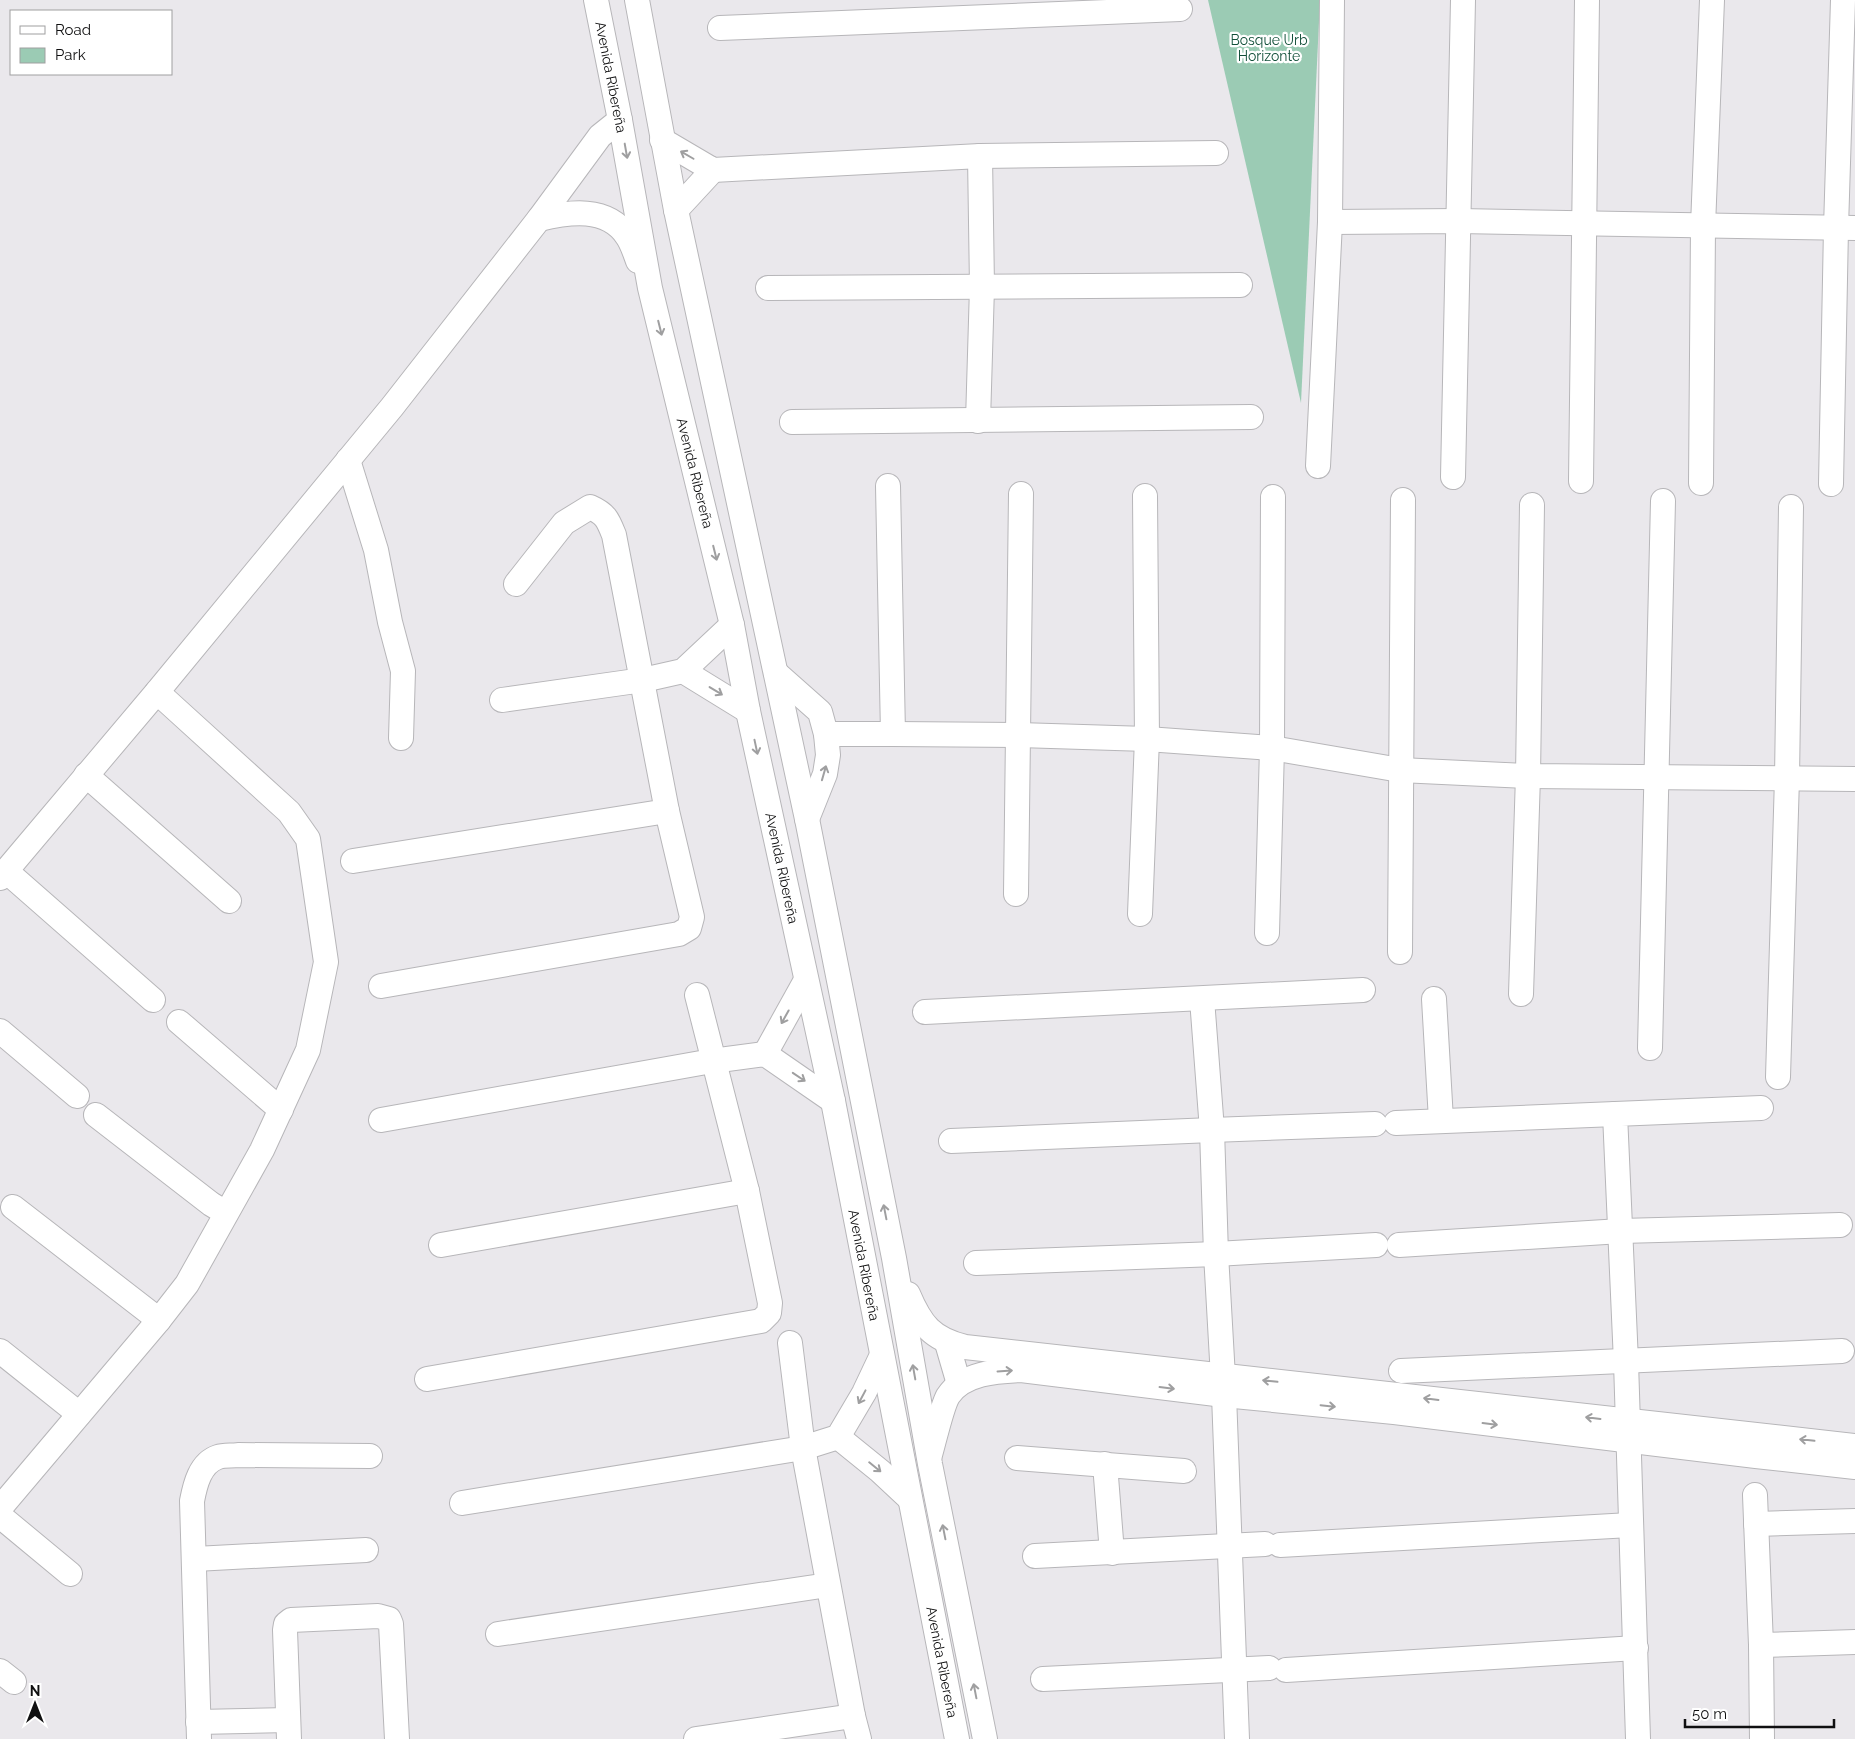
<svg xmlns="http://www.w3.org/2000/svg" width="1855" height="1739" font-family="Raleway,sans-serif">
  <style>
    .green { fill: #9bcbb4 }
    .lines { fill: none; stroke-linecap: round; stroke-linejoin: round }
    .minor-casing { stroke: #b7b6b9; stroke-width: 26 }
    .minor { stroke: #fff; stroke-width: 24 }
    .oneway { stroke: #9f9fa0 }
    .labels { text-anchor: middle; stroke-width: 4.5; stroke-linejoin: round; paint-order: stroke }
    .park-label { font-size: 14px; fill: #114f39; stroke: #fff }
    .street-label { font-size: 14px; fill: #101011; stroke: #fff }
  </style>
  <rect width="100%" height="100%" fill="#eae8ec"/>
  <polygon class="green" points="1208,0 1320,0 1301,403"/>
  <g class="lines">
    <g class="minor-casing">
      <g id="minor">
        <polyline points="596,0 620,120 650,288 732,625 748,711 833,1101 957,1739"/>
        <polyline points="637,0 676,210 807,819 894,1258 930,1464 985,1739"/>
        <polyline points="720,28 1180,9"/>
        <polyline points="662,140 713,170 980,156 1216,153"/>
        <polyline points="676,210 713,170"/>
        <path d="M539 219C569 212 607 206 627 236 632 243 635 253 638 261"/>
        <polyline points="1330,222 1459,221 1855,228"/>
        <polyline points="768,288 1240,285"/>
        <polyline points="978,421 982,287 980,156"/>
        <polyline points="792,422 1251,417"/>
        <polyline points="348,460 376,550 390,622 403,671 401,738"/>
        <polyline points="1318,466 1330,222 1332,0"/>
        <polyline points="1453,477 1463,0"/>
        <polyline points="1581,481 1587,0"/>
        <polyline points="1701,483 1703,226 1712,0"/>
        <polyline points="1831,484 1836,228 1843,0"/>
        <polyline points="683,671 748,711"/>
        <polyline points="776,673 820,712 826,734 828,755 825,774 807,819"/>
        <polyline points="502,700 643,680 683,671 732,625"/>
        <polyline points="826,734 893,734 888,486"/>
        <polyline points="893,734 1019,735 1147,739 1272,748 1400,770 1528,776 1855,779"/>
        <polyline points="86,775 229,901"/>
        <polyline points="353,861 667,811"/>
        <polyline points="6,871 153,1000"/>
        <polyline points="0,878 157,692 392,407 539,219 600,136 620,120"/>
        <polyline points="1016,894 1021,494"/>
        <polyline points="1140,914 1147,739 1145,496"/>
        <polyline points="1267,933 1272,748 1273,497"/>
        <polyline points="1400,952 1403,500"/>
        <path d="M381 986 679 934 689 928 692 917 667 811 614 535C608 520 606 514 590 507L564 523 516 584"/>
        <polyline points="1521,994 1528,776 1532,505"/>
        <polyline points="1202,999 1212,1130 1216,1254 1224,1395 1237,1739"/>
        <polyline points="1434,999 1441,1120"/>
        <polyline points="925,1012 1363,990"/>
        <polyline points="179,1022 281,1110"/>
        <polyline points="0,1031 77,1096"/>
        <polyline points="1650,1048 1663,501"/>
        <polyline points="765,1054 806,980"/>
        <polyline points="1778,1077 1787,778 1791,507"/>
        <polyline points="96,1115 211,1204 226,1213"/>
        <polyline points="381,1120 712,1061 765,1054 833,1101"/>
        <polyline points="1396,1123 1615,1114"/>
        <polyline points="951,1141 1212,1130 1375,1124"/>
        <polyline points="13,1207 159,1320"/>
        <polyline points="441,1245 747,1191"/>
        <polyline points="1399,1245 1621,1231 1840,1225"/>
        <polyline points="976,1263 1216,1254 1376,1245"/>
        <path d="M908 1294C921 1325 932 1339 965 1347L1855 1446"/>
        <polyline points="790,1343 803,1448 853,1716 859,1739"/>
        <polyline points="947,1343 959,1384"/>
        <polyline points="0,1351 79,1414"/>
        <polyline points="1401,1371 1842,1351"/>
        <polyline points="427,1379 761,1321 769,1313 770,1303 747,1191 697,995"/>
        <polyline points="838,1437 880,1471 910,1499"/>
        <path d="M930 1455C934 1441 942 1406 948 1396 963 1373 997 1371 1021 1370L1224 1395 1394 1412 1756 1456 1855 1467"/>
        <polyline points="1017,1458 1184,1471"/>
        <polyline points="1105,1464 1112,1553"/>
        <polyline points="1755,1495 1761,1645 1762,1739"/>
        <polyline points="462,1503 803,1448 838,1437 864,1393 882,1355"/>
        <polyline points="0,1508 159,1320 187,1284 262,1150 308,1050 326,962 308,839 289,812 157,692"/>
        <polyline points="0,1516 70,1574"/>
        <polyline points="1756,1524 1855,1521"/>
        <polyline points="1280,1545 1630,1525"/>
        <polyline points="1035,1556 1265,1544"/>
        <polyline points="195,1559 366,1550"/>
        <polyline points="498,1634 828,1585"/>
        <polyline points="1761,1645 1855,1642"/>
        <polyline points="1286,1670 1636,1648"/>
        <polyline points="0,1671 14,1682"/>
        <polyline points="1043,1679 1269,1668"/>
        <polyline points="198,1722 288,1720"/>
        <path d="M199 1739 192 1501C195 1485 200 1463 218 1457 224 1455 232 1456 238 1455L370 1456"/>
        <polyline points="289,1739 285,1630 286,1624 291,1620 378,1616 389,1619 391,1624 397,1739"/>
        <polyline points="696,1739 853,1716"/>
        <polyline points="1638,1739 1626,1362 1615,1114 1761,1108"/>
      </g>
    </g>
    <use href="#minor" class="minor"/>
  </g>
  <defs><path id="oneway-shaft" d="M-6 0H5M1.5-3L5.5 0L1.5 3" fill="none" stroke-width="1.6" stroke-linecap="round" stroke-linejoin="round" transform="scale(1.25)"/></defs>
  <g class="oneway">
    <use href="#oneway-shaft" transform="translate(626 151) rotate(80)"/>
    <use href="#oneway-shaft" transform="translate(687 155) rotate(-150)"/>
    <use href="#oneway-shaft" transform="translate(660 328) rotate(76)"/>
    <use href="#oneway-shaft" transform="translate(715 553) rotate(76)"/>
    <use href="#oneway-shaft" transform="translate(716 691) rotate(31)"/>
    <use href="#oneway-shaft" transform="translate(756 747) rotate(78)"/>
    <use href="#oneway-shaft" transform="translate(824 773) rotate(-74)"/>
    <use href="#oneway-shaft" transform="translate(785 1017) rotate(119)"/>
    <use href="#oneway-shaft" transform="translate(799 1077) rotate(34)"/>
    <use href="#oneway-shaft" transform="translate(885 1212) rotate(-101)"/>
    <use href="#oneway-shaft" transform="translate(1005 1371) rotate(-4)"/>
    <use href="#oneway-shaft" transform="translate(914 1372) rotate(-100)"/>
    <use href="#oneway-shaft" transform="translate(1270 1381) rotate(-174)"/>
    <use href="#oneway-shaft" transform="translate(1167 1388) rotate(7)"/>
    <use href="#oneway-shaft" transform="translate(862 1397) rotate(118)"/>
    <use href="#oneway-shaft" transform="translate(1431 1399) rotate(-173)"/>
    <use href="#oneway-shaft" transform="translate(1328 1406) rotate(6)"/>
    <use href="#oneway-shaft" transform="translate(1593 1418) rotate(-173)"/>
    <use href="#oneway-shaft" transform="translate(1490 1424) rotate(7)"/>
    <use href="#oneway-shaft" transform="translate(1807 1440) rotate(-174)"/>
    <use href="#oneway-shaft" transform="translate(875 1467) rotate(39)"/>
    <use href="#oneway-shaft" transform="translate(944 1532) rotate(-101)"/>
    <use href="#oneway-shaft" transform="translate(975 1691) rotate(-101)"/>
  </g>
  <g class="labels">
    <g class="park-label">
      <text x="1269" y="45">Bosque Urb<tspan x="1269" dy="16">Horizonte</tspan></text>
    </g>
    <g class="street-label">
      <text transform="translate(611 77) rotate(79)" y="5">Avenida Ribereña</text>
      <text transform="translate(695 473) rotate(76)" y="5">Avenida Ribereña</text>
      <text transform="translate(782 868) rotate(78)" y="5">Avenida Ribereña</text>
      <text transform="translate(864 1265) rotate(79)" y="5">Avenida Ribereña</text>
      <text transform="translate(942 1662) rotate(79)" y="5">Avenida Ribereña</text>
    </g>
  </g>
  <rect x="10" y="10" width="162" height="65" fill="#ffffff" stroke="#9f9fa0"/>
  <rect x="20" y="26" width="25" height="8" fill="#ffffff" stroke="#9f9fa0"/>
  <text x="55" y="35" font-size="15" fill="#101011">Road</text>
  <rect x="20" y="48" width="25" height="15" fill="#9bcbb4" stroke="#9f9fa0"/>
  <text x="55" y="60" font-size="15" fill="#101011">Park</text>
  <g transform="translate(35 1704)" stroke="#ffffff" stroke-width="4" paint-order="stroke">
  <path d="M0-4L9 19L0 12L-9 19Z" fill="#101011"/>
  <text y="-8" font-size="14" font-weight="bold" text-anchor="middle" fill="#101011">N</text>
  </g>
  <path d="M1685 1719v8h149v-8" fill="none" stroke="#101011" stroke-width="2.5"/>
  <text x="1692" y="1719" font-size="15" fill="#101011" stroke="#ffffff" stroke-width="4" paint-order="stroke">50 m</text>
</svg>
